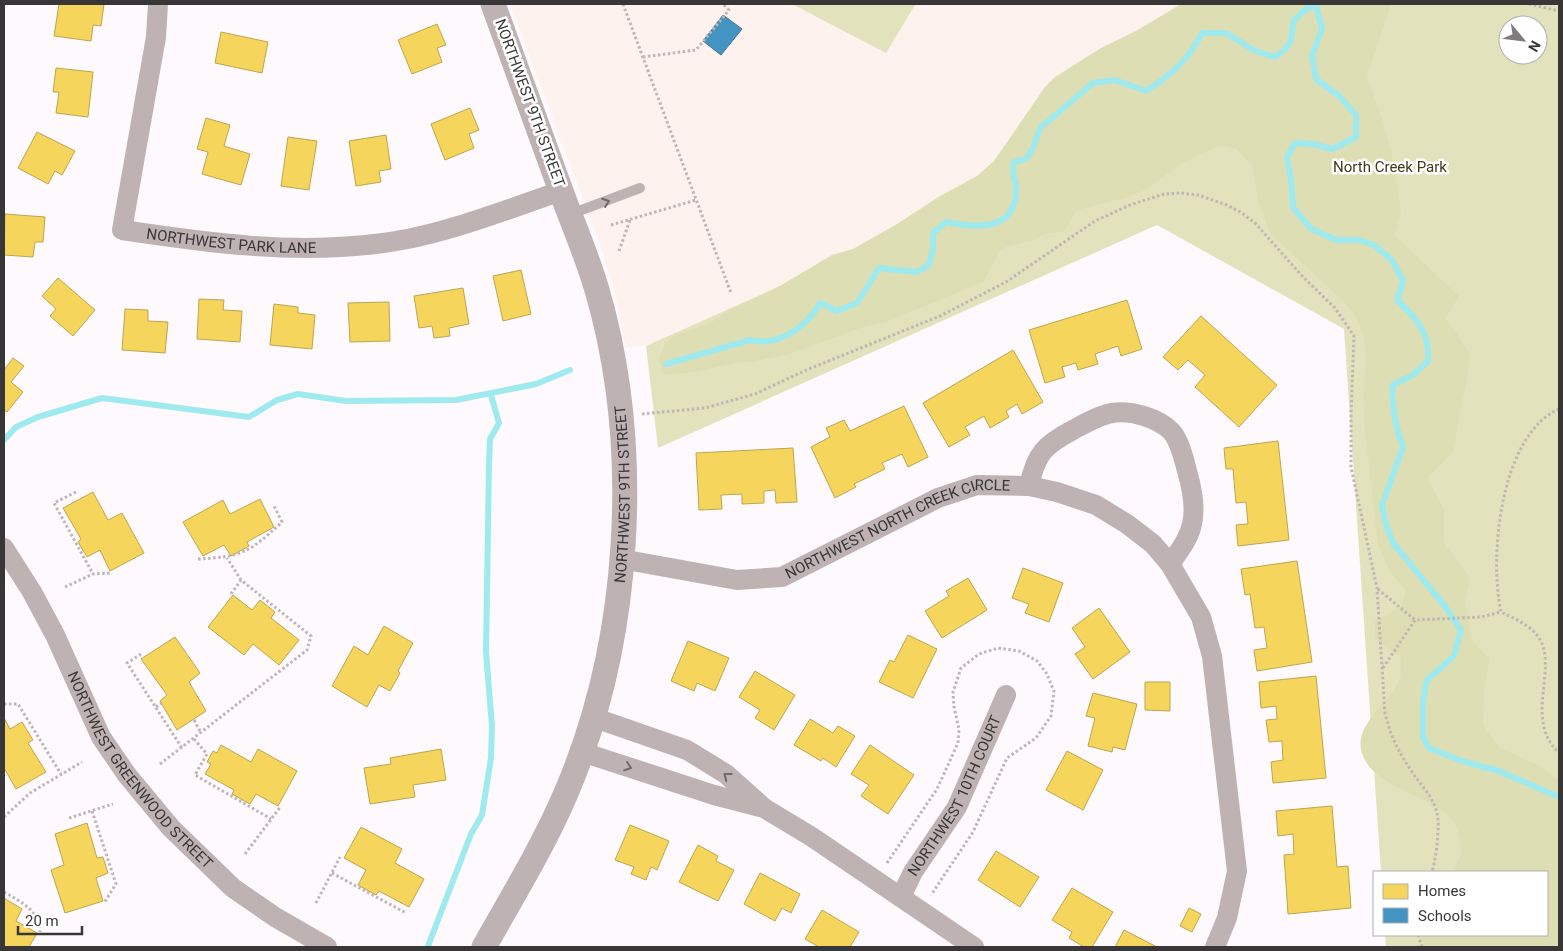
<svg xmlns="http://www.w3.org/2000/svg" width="1563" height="951" font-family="Roboto,sans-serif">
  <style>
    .education { fill: #fef2ee }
    .green { fill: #e2e3bc; fill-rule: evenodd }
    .forest { fill: #dddeb4 }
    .homes { fill: #f6d55c; stroke: #bda551 }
    .schools { fill: #4393c3; stroke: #407799 }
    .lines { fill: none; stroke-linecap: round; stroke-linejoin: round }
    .stream { stroke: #9eeaee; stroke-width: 6 }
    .path { stroke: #beb6b7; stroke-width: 3; stroke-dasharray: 2.5 2.5; stroke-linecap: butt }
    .service { stroke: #bfb2b3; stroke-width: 10 }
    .minor { stroke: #bfb2b3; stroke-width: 20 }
    .tertiary { stroke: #bfb2b3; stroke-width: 25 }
    .oneway { stroke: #6f6869 }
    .labels { text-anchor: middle; stroke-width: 5; stroke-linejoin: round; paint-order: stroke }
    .street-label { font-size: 15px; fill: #393638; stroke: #fff }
    .park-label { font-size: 15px; fill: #3a3c1a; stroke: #fff }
  </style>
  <rect width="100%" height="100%" fill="#fdf9fd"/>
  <polygon class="education" points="510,4 1224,4 1162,115 646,346 626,347 614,289 599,242"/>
  <g class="green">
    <polygon points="792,4 913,4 915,5 886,53"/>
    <path d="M1224 4H1559V947H1386L1385 935H1547V872H1381L1344 329 1157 225 658 448 646 346 1162 115ZM1508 25H1538V55H1508Z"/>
  </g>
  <path class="forest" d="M1181 4H1391L1367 76 1384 124 1395 168 1401 212 1395 236 1459 296 1446 318 1471 355 1453 452 1427 478 1444 509V543L1470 578 1465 602 1473 643 1490 658 1484 691 1483 725 1500 748 1542 767 1559 780V947H1415L1423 935H1547V872H1453L1462 852C1460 843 1459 830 1454 823 1439 798 1383 790 1366 762 1346 729 1386 708 1399 681 1402 675 1400 665 1401 658L1375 639V622L1401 606 1406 591 1390 572 1378 545 1364 421 1363 391 1367 360 1363 334 1355 315 1343 301 1270 233 1258 202 1253 167 1237 149 1226 146 1213 148 1181 164 1147 189 1128 197 1077 210 1064 232 1046 233 1032 241 1008 246 1000 251 983 282 886 322 863 327 787 355 751 362H740L694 372 663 375 659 359 664 346 674 335 707 325 727 312 773 290 832 255 853 249 897 224 940 196 977 176 994 161 1045 87 1055 77 1101 48 1136 31Z"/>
  <g class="homes">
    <polygon points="59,4 104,4 101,26 93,25 91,41 54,36"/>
    <polygon points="437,24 446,45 437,48 442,62 412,74 398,40"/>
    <polygon points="221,32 268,42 262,73 215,63"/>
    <polygon points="56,68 93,72 88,117 56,113 59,92 53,92"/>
    <polygon points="470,108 479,130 469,134 474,148 445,160 431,124"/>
    <polygon points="206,118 230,125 224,146 250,154 241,185 202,174 208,152 197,149"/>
    <polygon points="37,132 75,151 62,175 55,171 48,184 18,168"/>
    <polygon points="386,135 391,169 379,171 381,182 356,186 349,141"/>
    <polygon points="288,137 317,141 309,190 281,186"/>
    <polygon points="5,214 45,217 43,242 35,242 33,257 4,255"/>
    <polygon points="521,270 531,314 503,321 493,276"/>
    <polygon points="58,278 95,310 73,336 50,316 56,309 42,296"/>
    <polygon points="463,288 469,324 449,328 450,336 434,338 432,326 419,328 414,296"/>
    <polygon points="199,299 224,300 223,310 242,311 240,342 197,339"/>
    <polygon points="1127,300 1142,349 1121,356 1118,346 1095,354 1098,364 1078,370 1076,363 1062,367 1065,377 1045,383 1029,330"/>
    <polygon points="389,302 390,341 350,342 348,303"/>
    <polygon points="274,304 298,307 298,313 315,315 312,349 270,345"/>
    <polygon points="125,309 148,310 148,321 168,322 165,353 122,350"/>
    <polygon points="1201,316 1277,385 1239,427 1195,387 1205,375 1188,360 1178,370 1163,357"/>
    <polygon points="1013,350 1043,402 1022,414 1017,404 1006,411 1009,417 990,428 984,416 965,427 970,435 949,447 923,403"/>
    <polygon points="13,358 24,366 11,382 23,392 7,412 4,410 4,370"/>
    <polygon points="904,406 928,457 908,467 902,454 882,463 885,469 854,484 856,487 835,498 811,447 830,437 826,428 844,420 850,431"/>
    <polygon points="1278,441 1289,540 1238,546 1236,525 1248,524 1246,502 1236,503 1233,469 1226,469 1224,448"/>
    <polygon points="793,448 797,502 776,503 775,490 764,491 764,503 742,504 742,494 721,495 722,509 699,510 696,453"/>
    <polygon points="93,492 108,520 122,513 144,553 110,571 100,550 87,557 78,542 81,539 63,508"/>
    <polygon points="260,499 274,527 247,542 249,546 231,556 224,545 203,556 183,522 223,500 230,514"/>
    <polygon points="1297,561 1312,662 1257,671 1254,650 1267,648 1264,627 1255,628 1250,594 1245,595 1241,569"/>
    <polygon points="1023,568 1063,583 1049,622 1025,613 1029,604 1012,598"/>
    <polygon points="968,578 987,610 942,638 925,611 949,596 946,591"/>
    <polygon points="233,595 252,610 260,600 275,612 271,618 299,640 279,665 253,644 244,655 208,627"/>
    <polygon points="1099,608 1130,652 1093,679 1075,654 1085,647 1072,628"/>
    <polygon points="384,626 413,643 398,671 400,673 390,691 379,685 367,707 332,686 354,646 368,655"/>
    <polygon points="908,635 937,649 913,698 879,682 890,660 894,662"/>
    <polygon points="175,637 200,673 189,682 206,711 177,730 160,701 167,695 141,659"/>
    <polygon points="688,641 729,658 715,691 697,683 694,691 671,681"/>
    <polygon points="755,671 795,695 774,730 755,718 760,710 739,697"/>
    <polygon points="1316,676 1326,778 1273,783 1271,762 1283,760 1282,741 1269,742 1266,720 1277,719 1276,706 1261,708 1259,682"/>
    <polygon points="1145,682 1170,682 1170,711 1145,710"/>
    <polygon points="1093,693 1137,704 1125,750 1113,747 1112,752 1088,746 1095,718 1086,716"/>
    <polygon points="4,718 10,729 22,722 33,740 28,743 46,772 16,789 4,768"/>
    <polygon points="810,719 833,733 838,726 855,736 836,767 823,758 821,761 794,745"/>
    <polygon points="221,745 251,762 258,749 297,771 278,806 256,794 250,804 232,794 234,790 205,774 211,764 207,762 213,751 217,753"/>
    <polygon points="870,745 914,775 888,814 861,796 869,785 851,774"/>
    <polygon points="441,749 446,780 413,785 415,797 370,804 364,768 391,764 390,758"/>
    <polygon points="1067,751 1103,770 1083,810 1046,790"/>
    <polygon points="1332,806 1337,867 1348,866 1351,908 1288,914 1284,855 1294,854 1293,834 1278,836 1276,811"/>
    <polygon points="87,823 97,858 103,857 108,873 96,878 103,901 65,913 51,870 64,865 55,834"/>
    <polygon points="630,825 669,841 657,870 651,867 646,880 631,874 634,867 615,860"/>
    <polygon points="361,827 402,849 395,863 424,879 409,907 379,891 376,895 358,885 366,870 344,858"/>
    <polygon points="698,845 718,856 716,861 734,870 718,901 679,882"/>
    <polygon points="996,851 1039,877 1020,907 978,880"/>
    <polygon points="760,873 800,894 791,913 782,908 775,921 744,904"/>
    <polygon points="1072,888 1113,912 1092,947 1084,947 1069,938 1072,932 1052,920"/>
    <polygon points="4,898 22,909 16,921 37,933 29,947 4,947"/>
    <polygon points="1189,908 1201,914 1192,932 1180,926"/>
    <polygon points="822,910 859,932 850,947 819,947 805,939"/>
    <polygon points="1124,930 1157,947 1115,947"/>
  </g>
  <polygon class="schools" points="723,15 742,29 721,55 703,41"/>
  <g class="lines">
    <g class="stream">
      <path d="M1316 6 1322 29 1312 55 1316 79 1339 96 1356 115V137L1333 149 1312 144 1295 143 1287 157 1291 180 1293 207 1310 228 1336 240H1359L1374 245 1392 260 1403 281 1397 300C1417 319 1430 332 1428 361L1413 375 1393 385C1391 407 1395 426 1403 447L1382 505 1386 525 1393 543 1444 605 1461 630 1454 656 1427 680 1423 701V737L1429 748 1462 761 1499 771 1559 797"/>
      <path d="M666 364 750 340C778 347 807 327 820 303L837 311 857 303 879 268 916 272 928 266 933 250V233L946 222C976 228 1017 232 1016 188 1016 177 1011 177 1014 162L1026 159 1033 148 1040 128 1093 83 1115 80 1146 91C1170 76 1189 59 1202 33H1226L1255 51 1275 57C1292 46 1292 40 1293 21L1306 9 1318 4"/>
      <polyline points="4,440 16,427 38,417 102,398 249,417 277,400 298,394 346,401 456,400 536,384 570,370"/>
      <polyline points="428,946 471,834 482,815 491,758 492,726 486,652 489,464 490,439 499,423 491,395"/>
    </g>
    <g class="path">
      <polyline points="623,4 731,293"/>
      <polyline points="1529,4 1559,11"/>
      <polyline points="643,57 696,50 729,10 723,4"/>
      <polyline points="611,225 696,200"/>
      <polyline points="619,251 630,220"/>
      <path d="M1559 409C1500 435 1489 557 1501 612 1513 618 1528 624 1537 635 1561 666 1522 718 1559 753"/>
      <path d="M642 414 705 408 755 394 804 371 940 316 1006 282 1095 221 1130 205 1164 194 1181 193 1198 195 1227 205 1242 213 1255 223 1303 277 1335 308 1354 336 1351 414V467L1377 588 1385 713C1390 735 1399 753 1412 772 1422 787 1436 799 1438 819 1439 833 1436 858 1432 872"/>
      <polyline points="76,492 54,503 93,574"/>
      <path d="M198 559C242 557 250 552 282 522L274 506"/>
      <polyline points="65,587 93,574 110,573"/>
      <polyline points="1378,589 1415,620"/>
      <polyline points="231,594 241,580"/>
      <polyline points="141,654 127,663 182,748"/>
      <polyline points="1383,668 1415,620 1481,617 1501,612"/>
      <polyline points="4,704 18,704 61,774"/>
      <polyline points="156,707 162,703"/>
      <polyline points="194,720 201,733"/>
      <polyline points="194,739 207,754 195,775 271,819"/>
      <polyline points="160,764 307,650 311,636 241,580 227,558"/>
      <polyline points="92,811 116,884 104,903"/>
      <polyline points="4,817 30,793 82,762"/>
      <polyline points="69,818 113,804"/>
      <polyline points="245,854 281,806"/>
      <polyline points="887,863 937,789 958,743 959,729 954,707 953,692 961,668 979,654 998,648 1019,651 1037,661 1047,674 1054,691 1051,716 1036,738 1007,758 973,832 931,895"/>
      <polyline points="332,873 406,913"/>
      <path d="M4 892C21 902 39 910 40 932"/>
      <polyline points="316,903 340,857"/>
      <polyline points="1418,935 1422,947"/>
    </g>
    <polyline class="service" points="571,214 640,188"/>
    <g class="minor">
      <path id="s1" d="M158 4 156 37 122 230C209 243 295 255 383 243 440 236 506 210 561 191"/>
      <path d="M1029 486C1036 454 1044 445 1073 430 1084 424 1099 415 1112 413 1131 410 1159 418 1172 432 1180 442 1184 459 1187 471 1192 488 1196 507 1192 524 1189 539 1179 551 1170 564"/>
      <path id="s2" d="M4 548 32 592 55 635 101 737 127 775 171 828 233 888 275 917 327 947"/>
      <path id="s3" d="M621 559 737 580 782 577 938 498 977 485 1029 486 1057 492 1096 505 1127 524 1153 544 1170 564 1201 617 1212 656 1237 871 1227 918 1215 947"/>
      <polyline points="592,717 687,750 726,774 764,808 812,837 974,947"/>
      <polyline points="582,752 714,795 760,807"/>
      <path id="s4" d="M901 897 913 872 957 807 1006 695"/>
    </g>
    <path class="tertiary" id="s5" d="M484 947C512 897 543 847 566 793 631 642 643 448 597 290 587 256 573 224 561 191 538 129 516 66 493 4"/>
  </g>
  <defs><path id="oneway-chevron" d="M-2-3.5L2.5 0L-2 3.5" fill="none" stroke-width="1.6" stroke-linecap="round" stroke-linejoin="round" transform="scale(1.25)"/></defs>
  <g class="oneway">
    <use href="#oneway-chevron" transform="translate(606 202) rotate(-20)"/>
    <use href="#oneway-chevron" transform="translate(628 767) rotate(19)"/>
    <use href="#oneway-chevron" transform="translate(727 776) rotate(-142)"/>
  </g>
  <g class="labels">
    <g class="street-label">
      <text transform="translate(530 103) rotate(70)" y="5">NORTHWEST 9TH STREET</text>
      <text dy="5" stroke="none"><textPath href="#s1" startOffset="339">NORTHWEST PARK LANE</textPath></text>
      <text dy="5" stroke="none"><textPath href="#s5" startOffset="481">NORTHWEST 9TH STREET</textPath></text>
      <text dy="5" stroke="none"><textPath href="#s3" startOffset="290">NORTHWEST NORTH CREEK CIRCLE</textPath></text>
      <text dy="5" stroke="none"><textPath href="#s2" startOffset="262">NORTHWEST GREENWOOD STREET</textPath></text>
      <text dy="5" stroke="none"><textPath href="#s4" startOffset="115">NORTHWEST 10TH COURT</textPath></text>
    </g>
    <g class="park-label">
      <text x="1390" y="172">North Creek Park</text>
    </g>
  </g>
  <rect width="1563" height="951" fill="none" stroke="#393638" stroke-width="10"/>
  <rect x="1373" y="871" width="175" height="65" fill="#ffffff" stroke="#b0afaf"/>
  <rect x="1383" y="884" width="25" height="15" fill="#f6d55c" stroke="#b0afaf"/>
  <text x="1418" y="896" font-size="15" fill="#393638">Homes</text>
  <rect x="1383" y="908" width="25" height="15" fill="#4393c3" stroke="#b0afaf"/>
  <text x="1418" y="921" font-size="15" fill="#393638">Schools</text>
  <g transform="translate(1523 40) rotate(119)"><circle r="24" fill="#ffffff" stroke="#b0afaf"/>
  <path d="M0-4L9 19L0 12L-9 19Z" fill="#7e7a7d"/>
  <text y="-8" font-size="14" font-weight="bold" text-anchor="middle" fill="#393638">N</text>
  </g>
  <path d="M18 926v8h64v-8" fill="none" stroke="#393638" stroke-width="2.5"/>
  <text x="25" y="926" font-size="15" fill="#393638" stroke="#ffffff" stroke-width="4" paint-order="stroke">20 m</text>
</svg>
